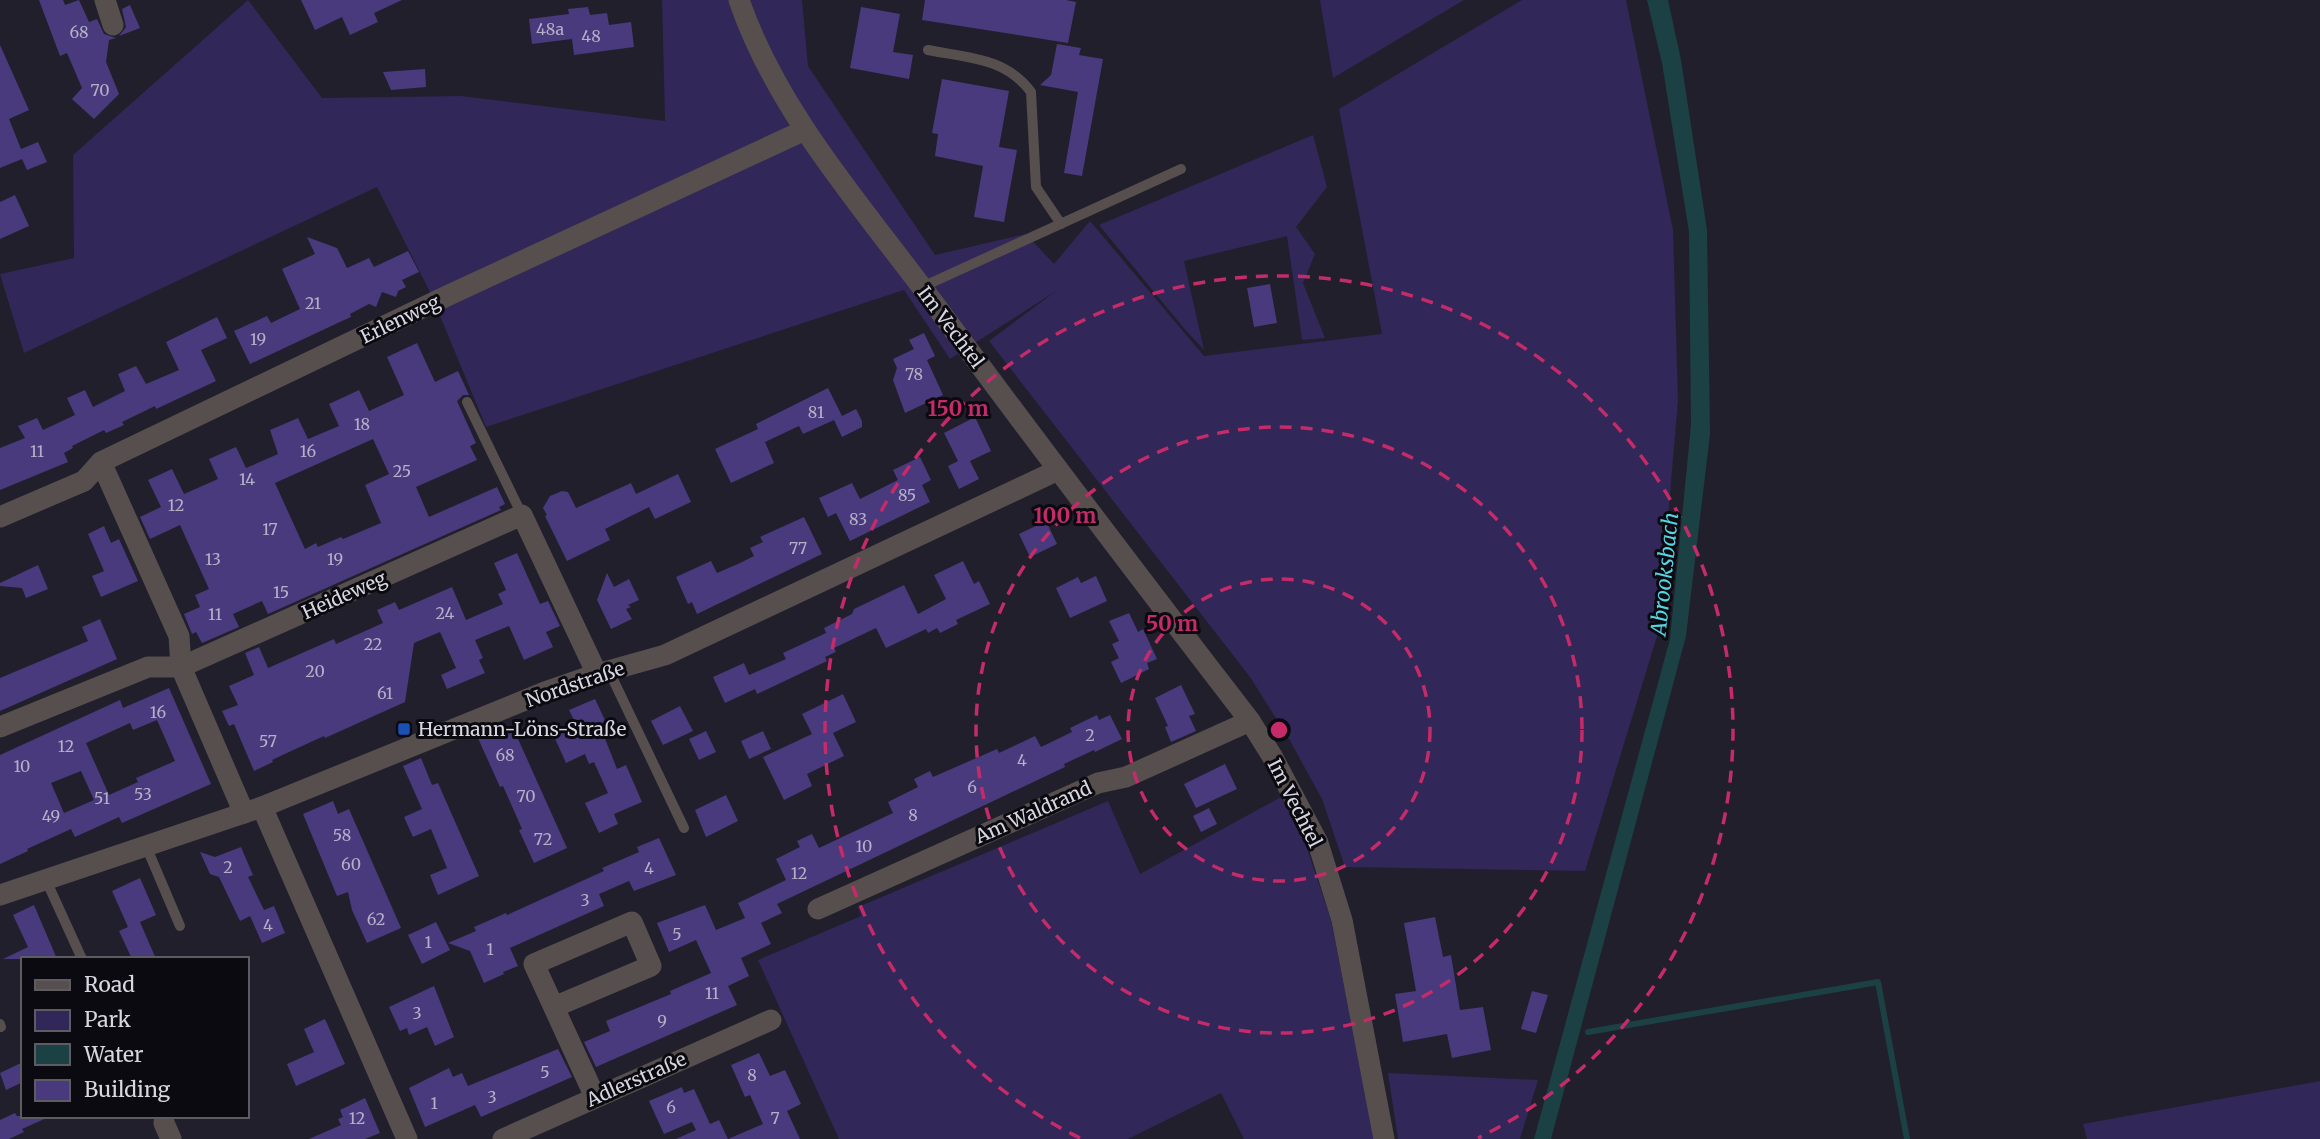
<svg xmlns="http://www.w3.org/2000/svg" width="2320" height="1139" font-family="Merriweather,serif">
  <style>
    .green { fill: #312758 }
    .water { fill: #1b4145 }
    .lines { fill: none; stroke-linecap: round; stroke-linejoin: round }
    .stream { stroke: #1b4145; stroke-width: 6 }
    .building { fill: #483a7d; fill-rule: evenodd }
    .lane { stroke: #574f4d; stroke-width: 10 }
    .street { stroke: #574f4d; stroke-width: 21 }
    .ring { fill: none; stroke: #c42b68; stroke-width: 3.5; stroke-dasharray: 12 9 }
    .transit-dot { fill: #1a4fb4; stroke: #0b0a10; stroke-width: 2.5 }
    .labels { text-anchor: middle; stroke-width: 6; stroke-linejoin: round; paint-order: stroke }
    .number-label { font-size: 16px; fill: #b4b0c7 }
    .street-label { font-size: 19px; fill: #d8d7e0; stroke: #0b0a10 }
    .poi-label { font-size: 19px; fill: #d8d7e0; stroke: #0b0a10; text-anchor: start }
    .water-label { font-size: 21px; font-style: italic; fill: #57d5e2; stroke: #0b0a10 }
    .centre { fill: #c42b68; stroke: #0b0a10; stroke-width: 3.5 }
    .ring-label { font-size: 21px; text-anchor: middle; font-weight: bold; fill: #c42b68; stroke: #0b0a10; stroke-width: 6; stroke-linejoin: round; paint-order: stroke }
  </style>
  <rect width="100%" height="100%" fill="#211f2c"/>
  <g class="green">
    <polygon points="248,0 322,98 461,96 665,121 662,0 802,0 808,66 935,255 1026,234 1054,264 1090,221 1204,356 1382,334 1339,109 1522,0 1626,0 1673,230 1678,401 1658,633 1585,871 1345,867 1322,799 1289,739 1250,677 989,341 1056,291 950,359 904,290 486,427 431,294 377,187 24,353 0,274 74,258 73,155"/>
    <polygon points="1320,0 1464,0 1333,78"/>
    <polygon points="1313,135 1327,187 1296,227 1315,254 1303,283 1325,338 1302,340 1287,236 1184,261 1204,350 1182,326 1099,225"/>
    <polygon points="1281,797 1305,842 1331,920 1374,1139 1244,1139 1221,1093 1128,1139 839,1139 758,960 861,916 858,907 1108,801 1140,874"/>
    <polygon points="1388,1073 1538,1080 1520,1139 1398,1139"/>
    <polygon points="2320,1081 2320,1139 2087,1139 2083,1124"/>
  </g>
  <polygon class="water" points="1647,0 1668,0 1681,60 1707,230 1710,434 1686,636 1551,1139 1534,1139 1670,639 1691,425 1689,232 1662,63"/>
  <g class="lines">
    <polyline class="stream" points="1588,1032 1878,982 1907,1139"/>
  </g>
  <g class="building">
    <polygon points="39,0 63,0 65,5 79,0 89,22 97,19 104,34 116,38 109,40 106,62 119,94 94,119 72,99 82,88 67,53 60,56"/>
    <polygon points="301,0 402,0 374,13 378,22 350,35 342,17 315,30"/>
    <polygon points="925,0 1066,0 1076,2 1068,43 922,20"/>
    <polygon points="130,5 140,28 119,36 126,27 122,9"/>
    <polygon points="588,7 590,15 607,13 609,25 631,22 634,47 574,55 572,39 532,44 529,19 569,14 568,9"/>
    <polygon points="861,7 900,14 893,52 913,55 909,79 850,68"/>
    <polygon points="1057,44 1081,48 1079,55 1103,59 1082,176 1064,173 1078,92 1040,85 1051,75"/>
    <polygon points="0,45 29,110 9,119 21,149 38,142 47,162 27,170 22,159 0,168"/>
    <polygon points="425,69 426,87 391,90 383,72"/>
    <polygon points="942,79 1009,91 999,147 1017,150 1004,222 974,217 983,166 935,156 938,134 932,133"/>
    <polygon points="15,195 29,226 0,239 0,202"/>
    <polygon points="307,237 337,248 347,268 369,258 374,267 408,251 419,272 402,280 406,287 398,291 396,297 382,292 376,307 369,304 350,314 351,317 342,321 250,364 234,331 267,316 271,323 300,309 282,269 315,254"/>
    <polygon points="1270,284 1277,323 1254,327 1247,288"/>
    <polygon points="217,317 227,338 201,350 216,381 156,409 155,406 122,422 124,425 106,433 104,430 72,446 73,448 64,453 68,462 0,490 0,448 25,438 18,426 37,418 43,430 75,415 67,398 85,390 93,407 125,391 118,374 136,366 146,384 179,370 166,342"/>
    <polygon points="924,333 935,356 927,360 943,395 905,413 893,380 897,368 893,359 914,349 909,340"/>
    <path d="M417 343 435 382 458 371 469 395H463L457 401 476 443 470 446 477 460 416 487 429 517 497 487 505 504 499 507 501 510 268 614 262 601 233 614 239 627 202 643 196 632 192 634 184 614 200 607 195 595 209 589 180 525 150 539 140 517 161 507 148 480 172 469 184 494 218 479 209 459 236 447 246 468 278 454 270 430 298 418 308 439 339 426 329 404 359 390 369 411 404 395 387 357ZM373 439 389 474 365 485 381 523 343 539 341 537 318 547 316 543 305 549 275 483Z"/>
    <polygon points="828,388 842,416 856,409 862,421 862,427 842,437 834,420 803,434 799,426 765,442 774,463 731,483 715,449 758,429 756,424"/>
    <polygon points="975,417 991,451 970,461 979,479 959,489 948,466 958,461 944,433"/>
    <polygon points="920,457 931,480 922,485 930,502 850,541 836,513 828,517 819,498 852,483 860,499 898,480 893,470"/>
    <polygon points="678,474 691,502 655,519 649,507 605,529 610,540 567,561 545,516 547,515 543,508 550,496 562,491 568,492 576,508 631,483 636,494"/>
    <polygon points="804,517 822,554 697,614 692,602 688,604 676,577 711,561 717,573 740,563 754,556 750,548 763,542 760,537"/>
    <polygon points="1046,521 1057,544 1030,557 1019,534"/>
    <polygon points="104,526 111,543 119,539 138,581 101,597 92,576 104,571 88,534"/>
    <polygon points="517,553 540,604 548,601 560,626 546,632 553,647 524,660 509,626 475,640 483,658 479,660 485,673 447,689 441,675 456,668 440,632 414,643 405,702 325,738 324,736 289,752 272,760 273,762 254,771 234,724 229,726 222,711 238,705 229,686 254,675 245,653 259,647 268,668 334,639 336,644 383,623 377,610 395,602 399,610 452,587 466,620 503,604 498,594 506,590 494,563"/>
    <polygon points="963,561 974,584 979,581 990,604 956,620 958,624 940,633 937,628 928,633 926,629 886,648 876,628 834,648 836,652 825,657 827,661 757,694 755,689 725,703 713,677 744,663 749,675 786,659 783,653 826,633 824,628 852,614 854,609 904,585 918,614 946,599 934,575"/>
    <polygon points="38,565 48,589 26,598 22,588 0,586 0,583"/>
    <polygon points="607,573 614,587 629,579 639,600 628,605 631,607 626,609 632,619 611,629 597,600"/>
    <polygon points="1096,576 1107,601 1070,618 1056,588 1078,577 1081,583"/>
    <polygon points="1129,613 1138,632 1143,629 1157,659 1147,663 1149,669 1121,683 1111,662 1119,658 1112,644 1119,641 1109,621"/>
    <polygon points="100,619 117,659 0,711 0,678 88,641 82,627"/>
    <polygon points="1181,685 1195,714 1189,716 1196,731 1171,742 1165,727 1168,726 1155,698"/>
    <path d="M169 688 211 784 122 823 119 817 75 837 71 829 27 849 28 851 0 864V755L120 700 123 708ZM157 720 175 761 136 778 138 782 109 795 86 743 130 723 133 730ZM81 771 94 800 64 813 51 783Z"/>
    <polygon points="843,694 856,722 833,733 844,756 807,774 812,786 784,800 763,757 812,734 802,714"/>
    <polygon points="595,699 611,733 604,736 617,769 626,765 642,802 614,814 618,824 599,833 585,803 608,793 594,762 589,764 585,754 566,763 553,734 576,724 569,710"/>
    <polygon points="680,706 693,731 663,745 651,721"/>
    <polygon points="1097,715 1099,720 1110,715 1122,739 1095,752 1094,750 1064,764 1065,767 777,904 782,913 761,923 771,944 741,958 749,976 728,986 737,1005 596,1067 584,1042 610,1031 606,1021 671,994 670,991 711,973 696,940 669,952 657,923 705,905 716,930 745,918 738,903 786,880 776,859 800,847 797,841 812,834 819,848 893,813 888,802 918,787 914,779 930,771 933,777 997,749 999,753 1035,736 1041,747 1072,732 1070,728"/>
    <polygon points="496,727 500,736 514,730 567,848 534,863 519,830 522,829 503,786 500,787 477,736"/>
    <polygon points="706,731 716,752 699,760 689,739"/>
    <polygon points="763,731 771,749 749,759 741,741"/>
    <polygon points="421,758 432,785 438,783 479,876 438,895 430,875 447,868 431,829 413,837 404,817 422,809 403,766"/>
    <polygon points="1225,764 1237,789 1196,808 1184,784"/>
    <polygon points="726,795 738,821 706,837 695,810"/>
    <polygon points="333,801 338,814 349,809 401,928 367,943 352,910 348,892 337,896 303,814"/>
    <polygon points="1209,808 1217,824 1201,832 1193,816"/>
    <polygon points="659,838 676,875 634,891 629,881 599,894 604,906 510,948 518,966 503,972 504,974 484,983 470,951 448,943 476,931 474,927 506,913 507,915 604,871 602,868 639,852 637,847"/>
    <polygon points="241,847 253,875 248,877 264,910 274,906 285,933 262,943 250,916 240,921 219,877 210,874 200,852 215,857"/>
    <polygon points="140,878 156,915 140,922 156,959 132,959 119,931 128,927 112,891"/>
    <polygon points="34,905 57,959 3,959 28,947 13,915"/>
    <polygon points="1435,917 1443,957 1451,955 1460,1010 1483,1007 1491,1050 1452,1058 1447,1034 1403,1042 1395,994 1416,991 1404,923"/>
    <polygon points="436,922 450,950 422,964 408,935"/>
    <polygon points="434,986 454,1037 435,1046 427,1027 409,1035 407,1028 400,1031 389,1007"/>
    <polygon points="1532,991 1548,995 1536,1033 1521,1029"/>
    <polygon points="325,1019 345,1064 296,1086 287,1064 314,1052 304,1029"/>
    <polygon points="558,1049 572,1077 481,1117 475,1105 425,1127 409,1088 449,1068 453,1077 462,1073 468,1086"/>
    <polygon points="759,1053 770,1076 785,1070 801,1104 787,1111 800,1139 728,1139 763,1124 750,1095 745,1097 731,1065"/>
    <polygon points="23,1062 23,1082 6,1090 0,1073"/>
    <polygon points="682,1087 684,1093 694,1089 710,1124 719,1120 728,1139 676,1139 696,1130 692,1122 664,1134 649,1101"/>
    <polygon points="365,1098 380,1133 365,1139 309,1139 341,1125 338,1119 343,1117 340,1110"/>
    <polygon points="15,1113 17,1116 51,1116 22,1129 24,1132 9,1139 0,1139 0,1120"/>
  </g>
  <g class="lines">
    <g class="lane">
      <path d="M928 50C967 58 1005 57 1031 92L1036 187 1061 224"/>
      <polyline points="922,287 1181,169"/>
      <polyline points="467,402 522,515"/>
      <polyline points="609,671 684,828"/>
      <polyline points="146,846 180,926"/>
      <polyline points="46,880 82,959"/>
      <polyline points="0,1024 1,1027"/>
    </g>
    <g class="street">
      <polyline points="105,0 113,25"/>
      <path d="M739 0C777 111 860 204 930 298 1035 440 1142 581 1250 721L1272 756 1318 843 1342 920 1384 1139"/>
      <polyline points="101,462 179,636 181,667 244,813"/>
      <polyline points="0,517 84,481 101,462 449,295 805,130"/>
      <polyline points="0,727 148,667 181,667 522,515 597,674"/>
      <polyline points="262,807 407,1139"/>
      <polyline points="0,895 262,807 545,692 597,674 665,655 1058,470"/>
      <polyline points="818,909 1098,783 1126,777 1250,721"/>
      <polyline points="554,1007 651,966 632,922 534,964 595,1097"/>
      <polyline points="164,1123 171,1139"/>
      <polyline points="503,1139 771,1020"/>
    </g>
  </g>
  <g class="ring">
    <circle cx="1279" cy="730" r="151"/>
    <circle cx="1279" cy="730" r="303"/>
    <path d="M1080 1138A454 454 0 1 1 1478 1138"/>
  </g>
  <rect class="transit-dot" x="397" y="722" width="14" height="14" rx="3.5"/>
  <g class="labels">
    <g class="number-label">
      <text x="550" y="35">48a</text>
      <text x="79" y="38">68</text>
      <text x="591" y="42">48</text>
      <text x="100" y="96">70</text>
      <text x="313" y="309">21</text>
      <text x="258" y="345">19</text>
      <text x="914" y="380">78</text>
      <text x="816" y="418">81</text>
      <text x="362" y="430">18</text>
      <text x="37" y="457">11</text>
      <text x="308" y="457">16</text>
      <text x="402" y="477">25</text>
      <text x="247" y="485">14</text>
      <text x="907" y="501">85</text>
      <text x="176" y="511">12</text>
      <text x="858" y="525">83</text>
      <text x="270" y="535">17</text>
      <text x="798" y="554">77</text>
      <text x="213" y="565">13</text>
      <text x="335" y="565">19</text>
      <text x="281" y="598">15</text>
      <text x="445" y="619">24</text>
      <text x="215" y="620">11</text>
      <text x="373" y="650">22</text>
      <text x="315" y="677">20</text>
      <text x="385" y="699">61</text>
      <text x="158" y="718">16</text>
      <text x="1090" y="741">2</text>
      <text x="268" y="747">57</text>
      <text x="66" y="752">12</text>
      <text x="505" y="761">68</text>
      <text x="1022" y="766">4</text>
      <text x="22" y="772">10</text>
      <text x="972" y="793">6</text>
      <text x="143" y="800">53</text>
      <text x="526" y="802">70</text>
      <text x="102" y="804">51</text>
      <text x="913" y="821">8</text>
      <text x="51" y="822">49</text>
      <text x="342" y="841">58</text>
      <text x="543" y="845">72</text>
      <text x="864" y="852">10</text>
      <text x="351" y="870">60</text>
      <text x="228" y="873">2</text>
      <text x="649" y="874">4</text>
      <text x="799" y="879">12</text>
      <text x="585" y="906">3</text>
      <text x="376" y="925">62</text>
      <text x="268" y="931">4</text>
      <text x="677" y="940">5</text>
      <text x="428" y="948">1</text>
      <text x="490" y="955">1</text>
      <text x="712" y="999">11</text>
      <text x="417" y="1019">3</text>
      <text x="662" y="1027">9</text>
      <text x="545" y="1078">5</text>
      <text x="752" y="1081">8</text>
      <text x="492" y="1103">3</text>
      <text x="434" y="1109">1</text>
      <text x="671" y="1113">6</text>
      <text x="357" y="1124">12</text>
      <text x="775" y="1124">7</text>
    </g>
    <g class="street-label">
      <text transform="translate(400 319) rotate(-26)" y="7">Erlenweg</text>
      <text transform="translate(951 327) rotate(53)" y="7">Im Vechtel</text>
      <text transform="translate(344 595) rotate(-24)" y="7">Heideweg</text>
      <text transform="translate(575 684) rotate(-19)" y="7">Nordstraße</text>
      <text transform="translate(1295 803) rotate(63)" y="7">Im Vechtel</text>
      <text transform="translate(1033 812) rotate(-24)" y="7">Am Waldrand</text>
      <text transform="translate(636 1079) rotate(-24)" y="7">Adlerstraße</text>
    </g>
    <g class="poi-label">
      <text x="418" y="736">Hermann-Löns-Straße</text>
    </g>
    <g class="water-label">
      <text transform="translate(1665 574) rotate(-84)" y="7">Abrooksbach</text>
    </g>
  </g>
  <circle cx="1279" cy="730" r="10" class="centre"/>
  <g class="ring-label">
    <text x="958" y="416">150 m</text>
    <text x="1065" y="523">100 m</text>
    <text x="1172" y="631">50 m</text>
  </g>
  <rect x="21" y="957" width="228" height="161" fill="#0b0a10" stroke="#5d5c63" stroke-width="2"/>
  <rect x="35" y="980" width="35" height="10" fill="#574f4d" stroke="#5d5c63" stroke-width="2"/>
  <text x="84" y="992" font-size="21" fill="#d8d7e0">Road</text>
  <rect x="35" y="1010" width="35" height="21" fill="#312758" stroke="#5d5c63" stroke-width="2"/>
  <text x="84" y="1027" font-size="21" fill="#d8d7e0">Park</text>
  <rect x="35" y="1044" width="35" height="21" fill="#1b4145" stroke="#5d5c63" stroke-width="2"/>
  <text x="84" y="1062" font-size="21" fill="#d8d7e0">Water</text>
  <rect x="35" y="1080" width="35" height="21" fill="#483a7d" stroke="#5d5c63" stroke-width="2"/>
  <text x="84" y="1097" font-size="21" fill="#d8d7e0">Building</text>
</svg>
